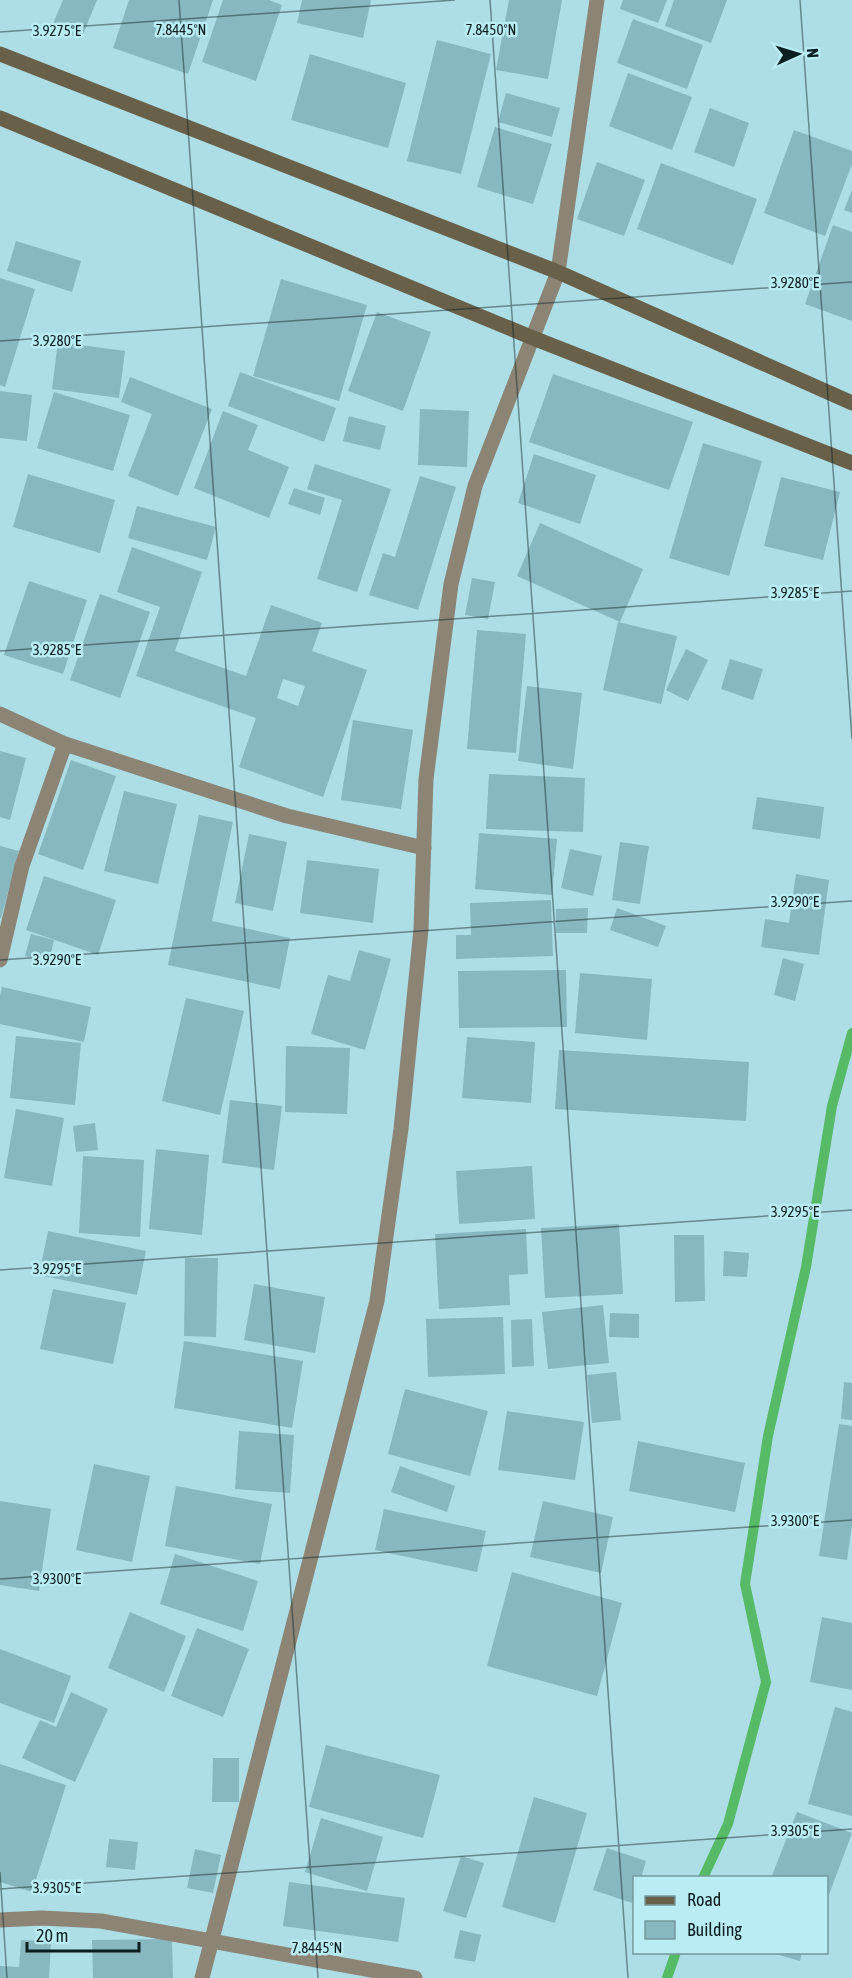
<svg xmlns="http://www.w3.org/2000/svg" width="852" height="1978" font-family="'Asap Condensed',sans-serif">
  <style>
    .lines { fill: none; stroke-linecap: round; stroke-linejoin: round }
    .stream { stroke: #56ba66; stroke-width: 10 }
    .building { fill: #87b8bf; fill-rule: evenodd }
    .minor { stroke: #8c8576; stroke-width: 15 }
    .secondary { stroke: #69604a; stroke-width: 15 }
    .ticks { fill: none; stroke: #0b1e21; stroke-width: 1.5; stroke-opacity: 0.45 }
    .ticks-label { font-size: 15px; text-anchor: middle; fill: #0b1e21; stroke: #b9ecf3; stroke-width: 5; stroke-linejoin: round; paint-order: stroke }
  </style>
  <rect width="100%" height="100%" fill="#addee6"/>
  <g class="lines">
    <g class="stream">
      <polyline points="703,1878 728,1824 766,1682 745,1584 768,1436 806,1267 832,1106 852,1033"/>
      <polyline points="667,1978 676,1952"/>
    </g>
  </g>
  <g class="building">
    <polygon points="63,0 97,0 81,39 52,26"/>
    <polygon points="129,0 213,0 188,74 113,48"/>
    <polygon points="223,0 269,0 282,5 256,81 202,62"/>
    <polygon points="302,0 371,0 363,38 297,23"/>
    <polygon points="509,0 562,0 548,79 496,70"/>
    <polygon points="623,0 667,0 658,23 620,9"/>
    <polygon points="674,0 727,0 711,43 665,26"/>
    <polygon points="633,19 703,45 687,89 617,63"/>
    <polygon points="437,40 491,54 461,174 407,161"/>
    <polygon points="310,54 406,83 388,148 291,120"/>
    <polygon points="628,73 692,97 672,150 609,126"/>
    <polygon points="506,93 560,108 552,137 498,122"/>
    <polygon points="710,108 749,123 734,167 694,152"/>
    <polygon points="495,127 552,144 533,204 477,187"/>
    <polygon points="794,130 852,151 852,164 825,236 764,213"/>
    <polygon points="597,162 645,180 624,236 577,219"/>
    <polygon points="661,163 757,199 733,265 637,229"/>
    <polygon points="852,190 852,213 844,210"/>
    <polygon points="833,225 852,232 852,321 805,304"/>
    <polygon points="16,241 81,261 72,292 7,271"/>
    <polygon points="0,278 35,289 5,387 0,385"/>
    <polygon points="281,279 367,305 339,401 253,376"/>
    <polygon points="377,312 431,332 403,411 348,391"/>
    <polygon points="58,342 125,351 119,398 52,389"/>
    <polygon points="240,372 336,408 324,442 228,406"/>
    <polygon points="553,374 693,422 669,490 529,442"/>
    <polygon points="130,377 212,409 178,496 128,476 152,414 121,402"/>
    <polygon points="0,391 32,395 27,441 0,438"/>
    <polygon points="54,392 130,415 113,471 37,448"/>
    <polygon points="420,409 469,411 467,467 418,465"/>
    <polygon points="223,411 258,425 248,450 289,467 269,518 194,488"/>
    <polygon points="349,416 386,426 380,450 343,441"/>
    <polygon points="703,443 762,461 729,576 669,558"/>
    <polygon points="534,454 596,475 580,524 518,503"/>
    <polygon points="315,464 391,489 357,592 317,579 342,500 307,489"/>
    <polygon points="28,474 115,500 100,553 13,527"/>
    <polygon points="420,476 456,487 418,610 369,595 383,553 395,557"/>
    <polygon points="781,477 840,492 823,560 764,546"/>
    <polygon points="294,488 325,498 320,515 288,504"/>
    <polygon points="137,506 216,527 207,560 128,538"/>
    <polygon points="540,523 643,569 620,622 517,576"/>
    <path d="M132 547 202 572 175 651 246 676 271 605 322 623 312 651 367 670 323 797 239 767 256 718 136 676 160 607 117 592ZM283 679 305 686 298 706 277 698Z"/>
    <polygon points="472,578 495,582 488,619 465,615"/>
    <polygon points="29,581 87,600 63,674 4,655"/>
    <polygon points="100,594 150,612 120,698 70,680"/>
    <polygon points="618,622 677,636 661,704 603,690"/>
    <polygon points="477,630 526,634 516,753 467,749"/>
    <polygon points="686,649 708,660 688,701 666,690"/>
    <polygon points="730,659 763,669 753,700 721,689"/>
    <polygon points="527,686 582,693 573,769 518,761"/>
    <polygon points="353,720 413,730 401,809 341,800"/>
    <polygon points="0,751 26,758 10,820 0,817"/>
    <polygon points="71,760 116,776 83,870 38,854"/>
    <polygon points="489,774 585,778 583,832 486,829"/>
    <polygon points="124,791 177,804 158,884 104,871"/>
    <polygon points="757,797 824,807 820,839 752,829"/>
    <polygon points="199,815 233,822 212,921 290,938 280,989 168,965"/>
    <polygon points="479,833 557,839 552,895 475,889"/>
    <polygon points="249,834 287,842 273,911 235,903"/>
    <polygon points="620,842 649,846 640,904 612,900"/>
    <polygon points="0,846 19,851 1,918 0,918"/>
    <polygon points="570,849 602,856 593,896 561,888"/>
    <polygon points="307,860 379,869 373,923 300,913"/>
    <polygon points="796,874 829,880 819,955 761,947 765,919 789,923"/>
    <polygon points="44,876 116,900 98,955 26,930"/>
    <polygon points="551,900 553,956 456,959 456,935 471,935 470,903"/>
    <polygon points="588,908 587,933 556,933 556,909"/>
    <polygon points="617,908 666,926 658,947 610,930"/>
    <polygon points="31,934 54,940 49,961 25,956"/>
    <polygon points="359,950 391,959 365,1050 311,1034 328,975 350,981"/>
    <polygon points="783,958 804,964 795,1001 774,995"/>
    <polygon points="566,970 567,1027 459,1028 458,971"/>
    <polygon points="580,973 652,979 647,1040 575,1033"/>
    <polygon points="2,987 91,1007 84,1042 0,1024 0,996"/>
    <polygon points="186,998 244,1011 220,1115 162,1101"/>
    <polygon points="16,1036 81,1043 75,1105 10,1098"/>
    <polygon points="467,1037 535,1042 531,1103 462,1098"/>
    <polygon points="286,1046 350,1048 347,1114 285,1112"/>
    <polygon points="559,1050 749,1062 746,1121 555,1109"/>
    <polygon points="230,1100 282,1106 274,1170 222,1163"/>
    <polygon points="16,1109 64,1118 52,1186 4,1178"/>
    <polygon points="95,1123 98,1150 76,1152 73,1126"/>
    <polygon points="156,1149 209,1155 202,1235 149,1229"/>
    <polygon points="83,1156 144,1160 140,1237 79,1233"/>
    <polygon points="532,1166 535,1219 459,1224 456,1171"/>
    <polygon points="619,1224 623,1294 545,1298 541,1228"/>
    <polygon points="526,1229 528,1274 509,1275 510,1305 439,1309 435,1234"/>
    <polygon points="48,1231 146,1251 137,1295 39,1275"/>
    <polygon points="674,1235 704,1235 705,1301 675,1302"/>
    <polygon points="724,1251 749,1253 747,1277 723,1276"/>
    <polygon points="185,1258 218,1258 216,1337 184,1336"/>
    <polygon points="254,1284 325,1297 315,1353 244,1340"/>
    <polygon points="53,1289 126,1303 113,1364 40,1349"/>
    <polygon points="603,1305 609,1363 548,1369 542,1312"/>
    <polygon points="610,1313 639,1314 639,1338 609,1337"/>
    <polygon points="503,1317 505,1374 428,1377 426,1319"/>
    <polygon points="532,1319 534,1366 512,1367 511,1320"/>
    <polygon points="184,1341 303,1361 292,1428 174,1408"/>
    <polygon points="616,1372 621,1420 592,1423 587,1375"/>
    <polygon points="844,1382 852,1383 852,1420 841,1419"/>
    <polygon points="405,1389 488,1411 470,1476 388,1454"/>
    <polygon points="507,1411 584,1422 575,1480 498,1470"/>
    <polygon points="839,1424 852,1426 852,1525 847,1560 819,1556"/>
    <polygon points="239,1431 294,1435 290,1493 235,1489"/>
    <polygon points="638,1441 745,1463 735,1512 629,1491"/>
    <polygon points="94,1464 150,1476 132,1562 76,1550"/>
    <polygon points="400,1466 455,1486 447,1512 391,1492"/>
    <polygon points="176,1486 272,1504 260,1564 165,1546"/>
    <polygon points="0,1501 51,1509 39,1591 0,1585"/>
    <polygon points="543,1501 613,1517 601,1573 530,1557"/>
    <polygon points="384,1509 486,1531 477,1572 375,1550"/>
    <polygon points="175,1554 258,1581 243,1631 160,1604"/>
    <polygon points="512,1572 622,1603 597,1696 487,1666"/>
    <polygon points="130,1612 186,1636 164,1692 108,1668"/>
    <polygon points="822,1617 852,1623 852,1690 810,1682"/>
    <polygon points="197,1628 249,1649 223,1717 171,1696"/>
    <polygon points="0,1649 71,1676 54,1723 0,1703"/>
    <polygon points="71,1692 108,1709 75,1782 22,1758 40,1720 56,1727"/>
    <polygon points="835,1707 852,1712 852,1816 808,1804"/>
    <polygon points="326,1745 440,1775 423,1838 309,1807"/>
    <polygon points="213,1758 239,1758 239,1802 212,1802"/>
    <polygon points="0,1764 66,1785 32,1892 0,1882"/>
    <polygon points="534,1797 587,1813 555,1923 502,1907"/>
    <polygon points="797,1812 852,1833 827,1900 826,1878 771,1878"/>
    <polygon points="321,1818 383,1837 367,1891 305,1872"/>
    <polygon points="109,1839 138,1842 135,1870 106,1867"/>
    <polygon points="607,1848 646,1861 641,1878 634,1878 634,1896 632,1903 593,1890"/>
    <polygon points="195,1849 221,1855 213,1893 187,1888"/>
    <polygon points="461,1856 484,1863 466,1918 443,1911"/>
    <polygon points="289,1882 405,1898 398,1942 283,1926"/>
    <polygon points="460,1930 481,1935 475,1962 454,1958"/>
    <polygon points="172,1939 173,1978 93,1978 92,1940"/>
    <polygon points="21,1940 51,1941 49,1978 0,1978 0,1966 19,1967"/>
    <polygon points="772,1953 802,1953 800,1961"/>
  </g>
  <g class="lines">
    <g class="minor">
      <polyline points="0,714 65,744 287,816 424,848"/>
      <polyline points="0,960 22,866 65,744"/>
      <polyline points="0,1920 42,1918 101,1921 415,1978"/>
      <polyline points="202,1978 377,1301 401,1129 421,929 426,779 451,584 475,486 558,272 597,0"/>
    </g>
    <g class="secondary">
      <polyline points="0,54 558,272 852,403"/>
      <polyline points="0,118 533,338 852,463"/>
    </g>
  </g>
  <path class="ticks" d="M179 0 318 1978M490 0 628 1978M800 0 852 739M0 32 455 0M0 341 852 282M0 651 852 591M0 960 852 901M0 1270 852 1210M0 1579 852 1520M0 1872 7 1978M0 1889 852 1829"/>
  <g class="ticks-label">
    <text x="181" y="35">7.8445°N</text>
    <text x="491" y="35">7.8450°N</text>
    <text x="57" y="36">3.9275°E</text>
    <text x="795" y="288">3.9280°E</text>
    <text x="57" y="346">3.9280°E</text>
    <text x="795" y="598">3.9285°E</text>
    <text x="57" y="655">3.9285°E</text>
    <text x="795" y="907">3.9290°E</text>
    <text x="57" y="965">3.9290°E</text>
    <text x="795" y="1217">3.9295°E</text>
    <text x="57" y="1274">3.9295°E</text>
    <text x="795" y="1526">3.9300°E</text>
    <text x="57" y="1584">3.9300°E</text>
    <text x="795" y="1836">3.9305°E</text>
    <text x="57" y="1893">3.9305°E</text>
    <text x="317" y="1953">7.8445°N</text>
  </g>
  <rect x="633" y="1876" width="195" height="78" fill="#b9ecf3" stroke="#739a9f" stroke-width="1.5"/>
  <rect x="645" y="1896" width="30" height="9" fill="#69604a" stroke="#739a9f" stroke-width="1.5"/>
  <text x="687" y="1906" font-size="18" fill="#0b1e21">Road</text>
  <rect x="645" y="1921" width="30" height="18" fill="#87b8bf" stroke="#739a9f" stroke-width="1.5"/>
  <text x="687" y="1936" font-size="18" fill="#0b1e21">Building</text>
  <g transform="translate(798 54) rotate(86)" stroke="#b9ecf3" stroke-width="4.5" paint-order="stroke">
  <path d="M0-4.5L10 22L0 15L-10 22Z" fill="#0b1e21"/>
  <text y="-9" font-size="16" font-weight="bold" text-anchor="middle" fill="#0b1e21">N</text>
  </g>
  <path d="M27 1942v9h112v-9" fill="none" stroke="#0b1e21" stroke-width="3"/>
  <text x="36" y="1942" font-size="18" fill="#0b1e21" stroke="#b9ecf3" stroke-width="4.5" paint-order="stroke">20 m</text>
</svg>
